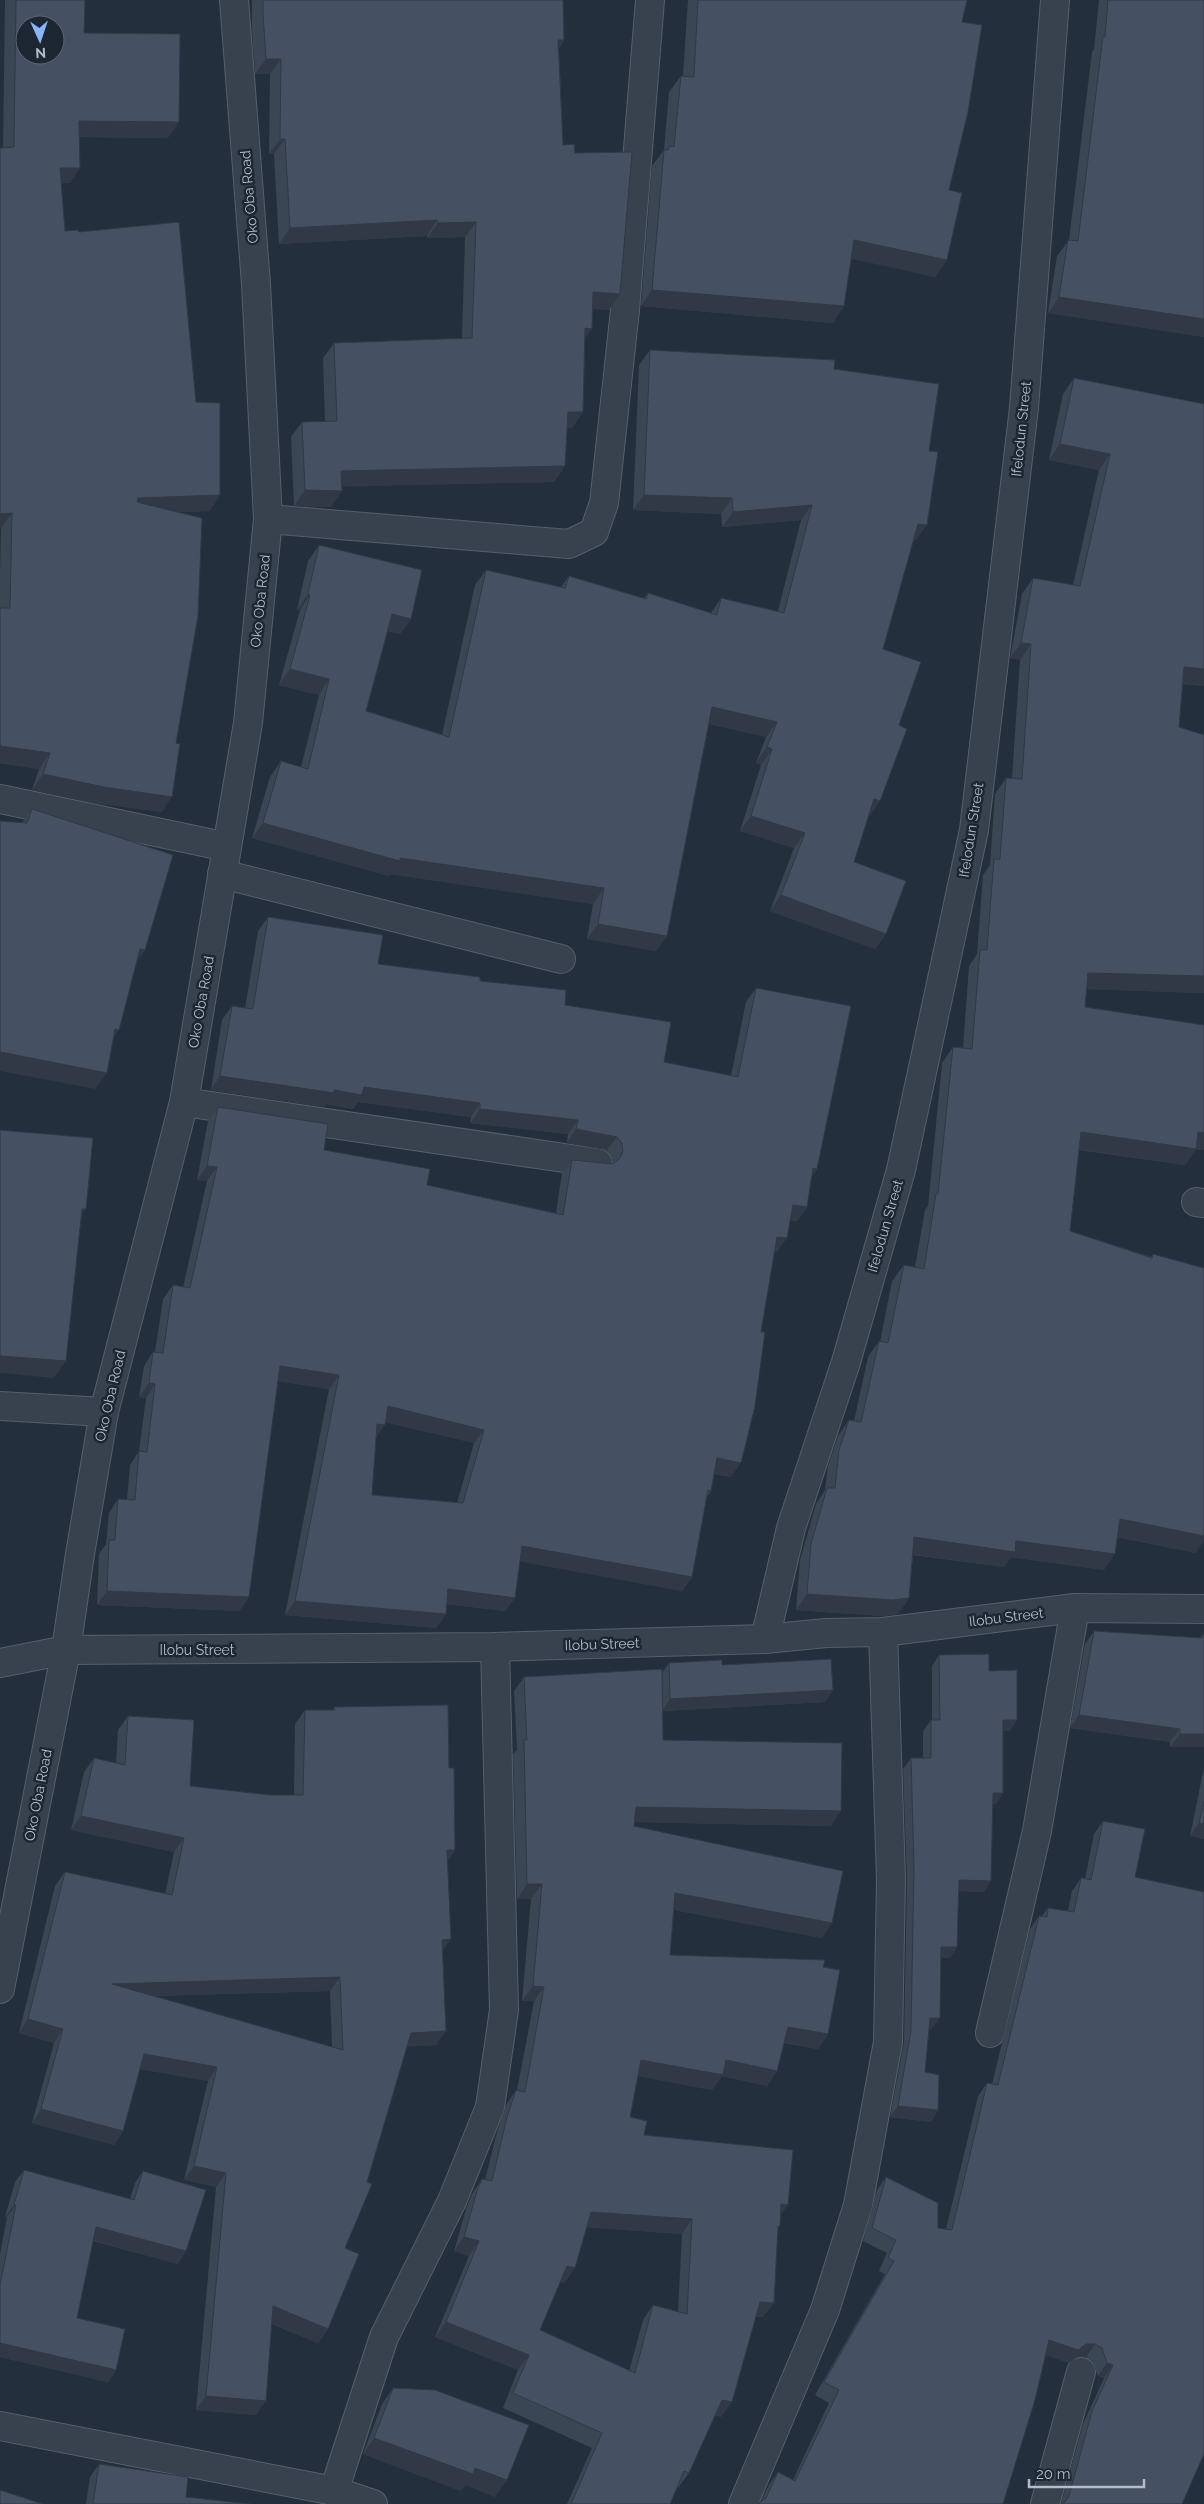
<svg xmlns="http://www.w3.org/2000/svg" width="1204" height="2504" font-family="Raleway,sans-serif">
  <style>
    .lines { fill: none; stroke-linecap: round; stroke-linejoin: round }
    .minor-casing { stroke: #565f6c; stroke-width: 30 }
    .tertiary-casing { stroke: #565f6c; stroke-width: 30 }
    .minor { stroke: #38414e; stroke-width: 28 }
    .tertiary { stroke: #38414e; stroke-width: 28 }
    .wall { fill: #3b4654; fill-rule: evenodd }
    .shaded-wall { fill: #303945 }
    .building { fill: #455162; stroke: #303945; fill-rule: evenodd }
    .labels { text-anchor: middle; stroke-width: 5; stroke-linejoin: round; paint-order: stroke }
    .street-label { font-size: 14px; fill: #b4bcc9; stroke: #1d2633 }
  </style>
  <rect width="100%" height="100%" fill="#242f3e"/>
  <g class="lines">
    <g class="minor-casing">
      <g id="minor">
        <polyline points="268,519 569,544 594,532 604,503 625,310 650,0"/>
        <polyline points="0,799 227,847"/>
        <polyline points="222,874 561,959"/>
        <polyline points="184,1102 598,1163"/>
        <polyline points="1196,1202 1204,1203"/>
        <polyline points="0,1406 104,1412"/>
        <polyline points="765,1639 791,1528 846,1362 901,1170 974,830 1024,408 1055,0"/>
        <polyline points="0,1663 66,1650 495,1647 765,1639 826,1633 883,1632 1075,1608 1204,1609"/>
        <polyline points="990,2033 1037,1831 1075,1608"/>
        <polyline points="0,2426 334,2491 373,2504"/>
        <polyline points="334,2491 384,2337 452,2201 490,2107 504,2010 495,1647"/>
        <polyline points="743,2504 825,2310 858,2205 888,2042 891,1879 883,1632"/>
        <polyline points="1045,2504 1081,2372"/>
      </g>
    </g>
    <g class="tertiary-casing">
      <polyline id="tertiary" points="0,1989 66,1650 80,1554 104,1412 184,1102 248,723 268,519 256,284 234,0"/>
    </g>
    <use href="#minor" class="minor"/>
    <use href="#tertiary" class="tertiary"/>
  </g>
  <g class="wall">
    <polygon points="5,0 85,0 84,33 168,138 80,137 70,183 61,183 65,231 79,232 196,402 210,511 179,512 162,812 93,803 32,790 39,769 0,763 0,574 1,528 0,528 0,148 3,148"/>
    <polygon points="252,0 563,0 564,40 559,48 563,145 575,153 620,294 609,310 593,309 585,339 583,412 572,428 567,428 565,466 554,482 342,486 331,507 294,506 291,437 302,422 325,421 323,358 334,343 462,338 465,237 427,238 427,236 279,244 274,154 269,154 270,74 255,74 252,29"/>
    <polygon points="688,0 967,0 962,22 949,190 947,260 935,277 852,258 833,323 641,306 652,166 664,150 669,92 681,76 683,76"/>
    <polygon points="1099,0 1204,0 1204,337 1048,313 1057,256 1069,240 1092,52 1094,49"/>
    <polygon points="650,350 834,369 916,540 913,540 883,649 899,725 869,817 868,816 854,862 886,934 875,949 770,911 794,848 740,831 761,765 756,763 766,737 709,724 667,936 656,951 587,939 593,904 390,874 389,876 252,838 270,777 281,761 301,767 319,695 279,685 300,610 297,610 308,561 319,545 411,619 400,634 388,631 366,711 442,735 475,585 486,570 561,587 569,576 644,598 648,593 711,613 721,598 778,611 801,520 722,527 721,514 633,510 639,365"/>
    <polygon points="1074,378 1204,565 1204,686 1183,684 1179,727 1204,735 1204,993 1087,989 1085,1007 1204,1025 1204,1150 1196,1149 1185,1165 1079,1150 1070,1231 1151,1257 1153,1254 1196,1553 1117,1537 1104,1570 1011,1557 1004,1567 913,1555 909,1598 898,1614 882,1616 796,1610 800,1560 816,1504 825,1490 828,1466 838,1436 849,1420 854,1421 868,1357 879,1341 880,1342 892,1281 904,1265 915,1267 925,1210 928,1206 942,1063 953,1047 963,1048 969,966 977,954 983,875 990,865 995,794 1006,778 1012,778 1020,660 1010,658 1022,594 1033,578 1073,585 1099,470 1049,460 1063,394"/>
    <polygon points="32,809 145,950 137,961 114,1038 95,1089 22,823"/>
    <path d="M268 917 378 964 480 981 565 1005 664 1062 731 1076 746 1002 756 988 817 1169 811 1178 807 1207 797 1221 790 1220 777 1252H774L731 1477 714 1474 711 1491 707 1497 692 1577 682 1591 520 1561 515 1598 505 1611 446 1604V1614L436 1628 285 1615 329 1389 278 1381 240 1611 97 1605 99 1554 106 1544 109 1513 118 1499 127 1500 130 1465 139 1451 146 1398 139 1397 144 1366 153 1352H155L163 1299 173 1285 183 1287 207 1181 197 1180 208 1121 218 1107 324 1150 427 1185 556 1213 562 1173 572 1160 613 1164 612 1157 607 1150 567 1143 568 1134 470 1123 471 1117 358 1102 353 1109 326 1104 324 1107 211 1090 222 1020 232 1006 245 1008 258 931ZM385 1422 474 1443 457 1503 372 1495 376 1438Z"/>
    <polygon points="1094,1631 1200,1638 1202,1635 1204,1747 1170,1747 1170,1742 1070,1728 1085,1644"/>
    <polygon points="939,1655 989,1671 1010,1731 1003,1731 1003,1793 996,1804 993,1804 984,1892 958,1891 957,1947 950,1958 941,1958 932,2029 929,2029 925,2072 938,2110 931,2122 890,2117 904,2042 907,1879 903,1769 911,1758 923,1758 923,1731 931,1720 932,1720 932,1666"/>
    <path d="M669 1663 722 1665 833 1690 825 1702 663 1711V1740L831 1826 634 1822V1826L822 1938 674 1910 670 1955 823 1967 828 2034 818 2049 784 2043 777 2071 767 2086 722 2076 712 2090 638 2076 630 2117 644 2135 781 2215 763 2317H755L721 2417 715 2415 689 2473 678 2488 677 2487 670 2504H567L592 2448 503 2408 518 2370 435 2337 469 2256 454 2251 467 2206 472 2194 482 2179 485 2180 497 2132 506 2105 516 2090H517L534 2001H522L531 1899H517L513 1754 517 1750 514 1691 524 1677 662 1673ZM586 2227 682 2234 678 2312 653 2305 643 2320 629 2371 540 2330 560 2281 564 2283 575 2268Z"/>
    <path d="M334 1707 449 1768 455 1850 448 1860 443 1950 436 2045 407 2046 345 2248 328 2329 318 2343 272 2324 256 2415 196 2410 216 2187 184 2180 208 2081 140 2069 123 2131 114 2145 32 2123 54 2043 19 2033 55 1886 65 1872 165 1894 174 1852 71 1830 84 1772 94 1758 116 1763 118 1730 128 1716 190 1786 270 1795H294L295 1724 305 1710H333ZM330 1991 332 2047 155 1996Z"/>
    <polygon points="1204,1768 1204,1839 1190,1836"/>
    <polygon points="1103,1821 1135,1877 1182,2504 1061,2504 1083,2424 1104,2378 1098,2376 1092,2361 1086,2357 1077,2357 1069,2363 1046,2355 761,2501 769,2485 778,2472 793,2480 829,2403 815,2395 885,2274 879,2271 887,2253 863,2241 877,2190 886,2177 938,2228 946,2229 978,2096 987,2083 992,2084 1030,1929 1039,1916 1042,1916 1048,1908 1068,1911 1072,1891 1081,1878 1085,1879 1094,1834"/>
    <polygon points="24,2170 130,2199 135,2183 143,2171 178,2264 93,2241 77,2318 116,2370 108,2382 0,2357 0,2254 7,2217 5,2217 15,2182"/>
    <polygon points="393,2388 495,2497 466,2485 461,2491 363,2454 382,2404"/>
    <polygon points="99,2464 186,2497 250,2504 86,2504 90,2477"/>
  </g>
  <g class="shaded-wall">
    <polygon points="558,40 564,40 553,56"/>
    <polygon points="266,59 281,59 270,74 255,74"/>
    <polygon points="79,121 179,122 168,138 69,137"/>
    <polygon points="280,139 285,139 274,154 269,154"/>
    <polygon points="60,168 80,168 70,183 50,184"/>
    <polygon points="437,220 427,236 279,244 290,228"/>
    <polygon points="476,222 465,237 427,238 438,223"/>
    <polygon points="854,240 947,260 935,277 843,257"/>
    <polygon points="652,290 844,306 833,323 641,306"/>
    <polygon points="593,292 620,294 609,310 582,308"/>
    <polygon points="1059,297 1204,319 1204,337 1048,313"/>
    <polygon points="585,328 592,329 581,344"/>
    <polygon points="568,412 583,412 572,428 557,427"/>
    <polygon points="1060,444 1110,454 1099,470 1049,460"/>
    <polygon points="565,466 554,482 330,487 341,471"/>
    <polygon points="305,490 342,491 331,507 294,506"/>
    <polygon points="220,495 210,511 127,514 138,498"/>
    <polygon points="644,495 732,498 721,514 633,510"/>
    <polygon points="812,505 801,520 722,527 733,512"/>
    <polygon points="12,513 1,528 0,528 0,514"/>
    <polygon points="918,524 927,525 916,540 907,539"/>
    <polygon points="308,594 310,595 300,610 297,610"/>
    <polygon points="392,614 411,619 400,634 381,630"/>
    <polygon points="1021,643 1031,644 1020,660 1010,658"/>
    <polygon points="1184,667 1204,669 1204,686 1173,682"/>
    <polygon points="290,669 329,679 319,695 279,685"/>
    <polygon points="712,707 777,722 766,737 701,722"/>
    <polygon points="0,746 50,753 39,769 0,763"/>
    <polygon points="767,747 772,749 761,765 756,763"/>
    <polygon points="43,774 172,797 162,812 93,803 32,790"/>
    <polygon points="874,799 880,801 869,817 863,814"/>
    <polygon points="751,816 805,833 794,848 740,831"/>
    <polygon points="263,823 400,858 604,888 593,904 390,874 389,876 252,838"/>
    <polygon points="781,895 886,934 875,949 770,911"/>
    <polygon points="598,924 667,936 656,951 587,939"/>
    <polygon points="140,949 145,950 133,966"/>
    <polygon points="1088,973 1204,976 1204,993 1077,989"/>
    <polygon points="115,1029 119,1030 108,1046"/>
    <polygon points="0,1052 107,1073 95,1089 0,1071"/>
    <polygon points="220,1076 334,1090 364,1087 480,1103 471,1117 358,1102 353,1109 326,1104 324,1107 211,1090"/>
    <polygon points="480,1109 578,1120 568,1134 470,1123"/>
    <polygon points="576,1129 617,1137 607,1150 567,1143"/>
    <polygon points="1081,1132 1198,1132 1204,1133 1204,1150 1196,1149 1185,1165 1070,1148"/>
    <polygon points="207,1166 217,1167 207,1181 197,1180"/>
    <polygon points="813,1168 817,1169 808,1183"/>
    <polygon points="793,1205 807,1207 797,1221 783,1218"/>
    <polygon points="82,1209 86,1209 75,1225"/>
    <polygon points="777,1237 787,1238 777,1252 767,1251"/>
    <polygon points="0,1356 66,1361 54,1378 0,1373"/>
    <polygon points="280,1366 339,1375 329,1389 270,1380"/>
    <polygon points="149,1383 155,1384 146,1398 139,1397"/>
    <polygon points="388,1406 484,1430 474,1443 378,1420"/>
    <polygon points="377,1424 385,1425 375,1439"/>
    <polygon points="717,1458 741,1463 731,1477 707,1472"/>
    <polygon points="1120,1519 1204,1532 1204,1541 1196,1553 1109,1535"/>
    <polygon points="914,1537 1016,1541 1115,1554 1104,1570 1011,1557 1004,1567 903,1553"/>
    <polygon points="522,1546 692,1577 682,1591 512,1560"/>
    <polygon points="448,1589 515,1598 505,1611 438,1603"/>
    <polygon points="107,1591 249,1597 240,1611 97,1605"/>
    <polygon points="807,1594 909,1598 898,1614 882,1616 796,1610"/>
    <polygon points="295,1601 446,1614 436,1628 285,1615"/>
    <polygon points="833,1690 825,1702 662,1711 670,1699"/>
    <polygon points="1079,1715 1180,1729 1170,1742 1070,1728"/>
    <polygon points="1003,1720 1017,1720 1010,1731 996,1731"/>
    <polygon points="1180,1734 1204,1734 1204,1747 1170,1747"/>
    <polygon points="993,1793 1003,1793 996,1804 985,1804"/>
    <polygon points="636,1807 841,1811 831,1826 626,1822"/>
    <polygon points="81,1816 184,1838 174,1852 71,1830"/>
    <polygon points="1199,1823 1204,1824 1204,1839 1190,1836"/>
    <polygon points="447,1850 455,1850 445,1864"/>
    <polygon points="959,1880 991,1881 984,1892 951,1891"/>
    <polygon points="527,1884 542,1884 531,1899 517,1899"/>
    <polygon points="675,1893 832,1923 822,1938 665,1908"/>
    <polygon points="451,1939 441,1953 442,1940"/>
    <polygon points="941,1947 957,1947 950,1958 933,1958"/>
    <polygon points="340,1977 330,1991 102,1997 112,1984"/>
    <polygon points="533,1986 544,1987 534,2001 522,2001"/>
    <polygon points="930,2018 940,2018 932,2029 923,2029"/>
    <polygon points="28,2019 63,2029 54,2043 19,2033"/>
    <polygon points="788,2027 828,2034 818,2049 777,2041"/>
    <polygon points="446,2031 436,2045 401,2047 411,2033"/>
    <polygon points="144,2054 217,2067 208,2081 134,2068"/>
    <polygon points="641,2060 726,2060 777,2071 767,2086 722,2076 712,2090 631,2075"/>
    <polygon points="898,2106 938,2110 931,2122 890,2117"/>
    <polygon points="41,2109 123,2131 114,2145 32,2123"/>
    <polygon points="194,2166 226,2173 216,2187 184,2180"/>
    <polygon points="781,2204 788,2205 777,2220"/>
    <polygon points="14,2205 16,2205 7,2217 5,2217"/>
    <polygon points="591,2212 692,2219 682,2234 580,2227"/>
    <polygon points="96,2227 186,2251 178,2264 88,2239"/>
    <polygon points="464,2237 479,2241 469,2256 454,2251"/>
    <polygon points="567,2266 575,2268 564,2283 556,2280"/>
    <polygon points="760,2302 774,2303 763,2317 749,2317"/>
    <polygon points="273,2306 328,2329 318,2343 264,2320"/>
    <polygon points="446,2322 529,2355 518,2370 435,2337"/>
    <polygon points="1049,2340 1086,2344 1095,2344 1086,2357 1077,2357 1069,2363 1040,2353"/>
    <polygon points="0,2343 116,2370 108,2382 0,2357"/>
    <polygon points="1107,2363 1113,2365 1104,2378 1098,2376"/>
    <polygon points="206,2396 266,2401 256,2415 196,2410"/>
    <polygon points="722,2400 732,2402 721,2417 712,2415"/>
    <polygon points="374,2438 475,2468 507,2480 495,2497 466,2485 461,2491 363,2454"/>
  </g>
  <g class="building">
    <path d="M16 0H85L84 33 180 34 179 122 79 121 80 168H60L65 231 78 230 79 232 179 222 196 402 220 403V495L138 498 137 502 202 518 198 616 176 743 180 744 172 797 104 787 43 774 50 753 0 746V608H10L12 513 0 514V148L14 147ZM25 25H55V55H25Z"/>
    <polygon points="263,0 563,0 564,40 558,40 563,145 574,144 575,153 632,152 620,294 593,292 592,329 585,328 583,412 568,412 565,466 341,471 342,491 305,490 302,422 337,421 334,343 472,338 476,222 438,223 437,220 290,228 285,139 280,139 281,59 266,59 263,14"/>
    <polygon points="698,0 967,0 962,22 982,25 968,112 949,190 962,193 947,260 854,240 844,306 652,290 664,150 668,150 669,146 674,147 681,76 694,77"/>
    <polygon points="1108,0 1204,0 1204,319 1059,297 1068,240 1078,241 1103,36 1105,37"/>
    <polygon points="650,350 835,360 834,369 939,384 929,451 938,452 927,525 918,524 883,649 921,662 899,725 907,729 880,801 874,799 854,862 906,881 886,934 781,895 805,833 751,816 772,749 767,747 777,722 712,707 667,936 598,924 604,888 400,858 400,861 263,823 281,761 308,769 329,679 290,669 310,595 308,594 319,545 422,570 411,619 392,614 366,711 449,737 486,570 565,588 569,576 646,599 648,593 717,615 721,598 784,613 812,505 733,512 732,498 644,495"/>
    <polygon points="1074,378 1204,404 1204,669 1184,667 1179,727 1204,735 1204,976 1088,973 1085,1007 1204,1025 1204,1133 1198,1132 1196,1149 1081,1132 1070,1231 1152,1258 1153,1254 1204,1268 1204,1536 1120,1519 1115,1554 1016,1541 1015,1552 914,1537 909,1598 893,1600 807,1594 811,1544 827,1488 835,1488 839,1450 849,1420 861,1422 879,1341 888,1343 904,1265 924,1269 936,1194 938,1194 953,1047 972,1049 980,950 987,950 994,859 1000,859 1006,778 1022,779 1031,644 1021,643 1033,578 1080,586 1110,454 1060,444"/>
    <polygon points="32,809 173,855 145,950 140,949 119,1030 115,1029 107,1073 0,1052 0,821 27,823"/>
    <path d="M268 917 383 935 378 964 480 977V981L566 990 565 1005 671 1022 664 1062 738 1077 756 988 851 1006 817 1169 813 1168 807 1207 793 1205 787 1238 777 1237 761 1332H765L755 1406 741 1463 717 1458 711 1491 708 1490 692 1577 522 1546 515 1598 448 1589 446 1614 295 1601 339 1375 280 1366 249 1597 107 1591 109 1540H115L118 1499 135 1500 139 1451 147 1452 155 1384 149 1383 153 1352 163 1353 173 1285 190 1288 217 1167 207 1166 218 1107 328 1124 324 1150 430 1169 427 1185 563 1215 572 1160 613 1164 620 1158 623 1151 622 1143 617 1137 576 1129 578 1120 480 1109V1103L364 1087 362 1095 334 1090V1093L220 1076 232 1006 253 1009ZM388 1406 484 1430 463 1503 372 1495 377 1424 385 1425Z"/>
    <polygon points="0,1130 93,1138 86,1209 82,1209 66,1361 0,1356"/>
    <polygon points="1094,1631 1202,1638 1202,1635 1204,1635 1204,1734 1180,1734 1180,1729 1079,1715"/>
    <polygon points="989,1654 989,1671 1017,1670 1017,1720 1003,1720 1003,1793 993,1793 991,1881 959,1880 957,1947 941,1947 940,2018 930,2018 925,2072 939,2075 938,2110 898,2106 911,2031 914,1868 911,1758 931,1758 931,1720 940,1720 939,1655"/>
    <polygon points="831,1659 833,1690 670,1699 669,1663 722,1660 722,1665"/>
    <path d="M662 1669 663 1740 842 1743 841 1811 636 1807 634 1826 843 1871 832 1923 675 1893 670 1955 825 1960 823 1967 840 1970 828 2034 788 2027 777 2071 726 2060 723 2075 641 2060 630 2117 647 2121 644 2135 793 2150 788 2205 781 2204 780 2226H778L774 2303 760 2302 732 2402 722 2400 689 2473 684 2471 670 2504H571L602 2433 513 2393 529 2355 446 2322 479 2241 464 2237 477 2191 482 2179 492 2181 507 2117 516 2090 525 2092 544 1987 533 1986 542 1884H527L524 1740H527L524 1677ZM591 2212 692 2219 687 2314 653 2305 635 2373 540 2330 567 2266 575 2268Z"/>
    <path d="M448 1705 449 1768H454L455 1850H447L451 1939 442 1940 446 2031 411 2033 367 2182 372 2184 345 2248 359 2254 328 2329 273 2306 266 2401 206 2396 226 2173 194 2166 217 2067 144 2054 123 2131 41 2109 63 2029 28 2019 65 1872 172 1895 184 1838 81 1816 94 1758 125 1765 128 1716 194 1720 190 1786 270 1795H303L305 1710H335L334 1707ZM340 1977 343 2050 112 1984Z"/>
    <polygon points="1204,1801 1204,1824 1199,1823"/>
    <polygon points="1103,1821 1145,1829 1135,1877 1204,1892 1204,2454 1182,2504 1062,2504 1065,2502 1069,2496 1092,2411 1113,2365 1107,2363 1102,2348 1095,2344 1086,2344 1078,2350 1049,2340 1035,2400 1003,2504 758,2504 766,2498 778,2472 795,2481 839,2390 824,2382 894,2261 888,2258 896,2240 872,2228 886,2177 938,2203 938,2228 952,2230 987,2083 998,2085 1039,1916 1047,1917 1048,1908 1074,1912 1081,1878 1091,1880"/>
    <polygon points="24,2170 134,2200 143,2171 206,2190 186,2251 96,2227 77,2318 125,2329 116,2370 0,2343 0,2285 16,2205 14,2205"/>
    <polygon points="393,2388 435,2390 529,2425 507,2480 475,2468 473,2474 374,2438"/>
    <polygon points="99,2464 188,2477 186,2497 250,2504 93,2504"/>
    <polygon points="0,2490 43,2504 0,2504"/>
  </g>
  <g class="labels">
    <g class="street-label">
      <text transform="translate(249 197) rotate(-95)" y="5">Oko Oba Road</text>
      <text transform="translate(1021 429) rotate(-84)" y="5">Ifelodun Street</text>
      <text transform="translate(260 601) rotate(-84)" y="5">Oko Oba Road</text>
      <text transform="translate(971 830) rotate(-81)" y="5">Ifelodun Street</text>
      <text transform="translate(201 1002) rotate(-80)" y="5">Oko Oba Road</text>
      <text transform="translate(885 1226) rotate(-74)" y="5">Ifelodun Street</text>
      <text transform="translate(110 1396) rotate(-77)" y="5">Oko Oba Road</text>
      <text transform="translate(1006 1617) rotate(-7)" y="5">Ilobu Street</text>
      <text transform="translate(602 1644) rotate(-2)" y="5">Ilobu Street</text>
      <text x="197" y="1655">Ilobu Street</text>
      <text transform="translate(38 1795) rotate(-79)" y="5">Oko Oba Road</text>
    </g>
  </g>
  <g transform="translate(40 40) rotate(177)"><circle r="24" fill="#1d2633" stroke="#59626f"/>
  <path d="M0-4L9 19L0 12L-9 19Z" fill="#8ab4f8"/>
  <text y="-8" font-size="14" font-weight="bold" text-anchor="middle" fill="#b4bcc9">N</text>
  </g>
  <path d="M1029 2479v8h115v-8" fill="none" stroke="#b4bcc9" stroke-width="2.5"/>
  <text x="1036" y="2479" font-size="15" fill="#b4bcc9" stroke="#1d2633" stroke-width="4" paint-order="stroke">20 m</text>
</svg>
